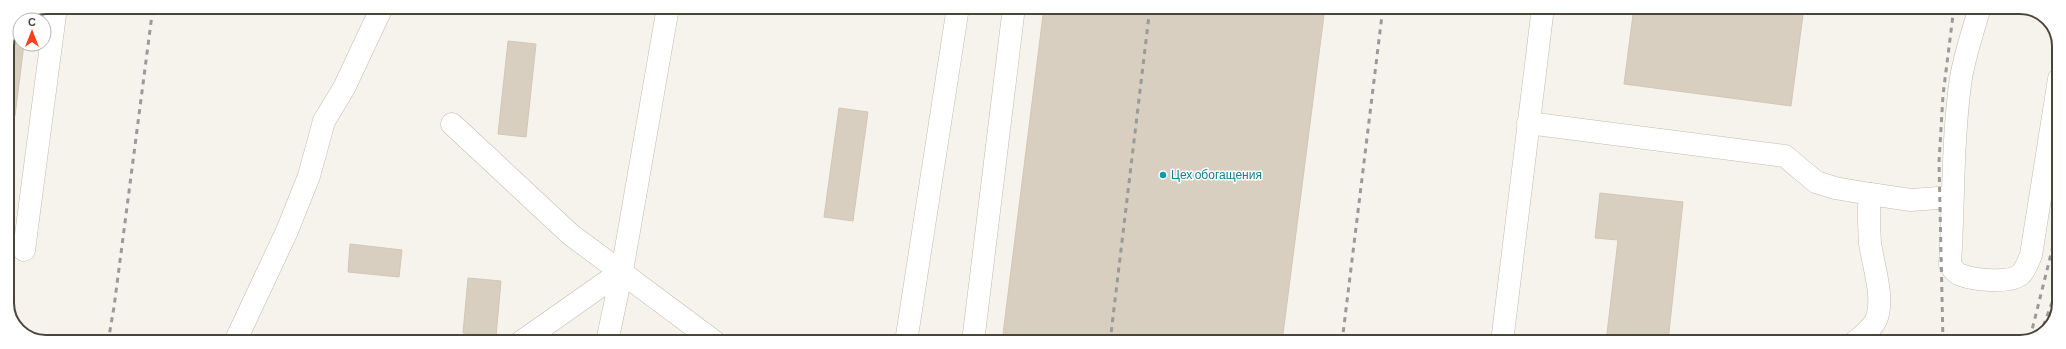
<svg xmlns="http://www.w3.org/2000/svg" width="2066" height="349" font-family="Barlow,sans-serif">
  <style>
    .building { fill: #d8cfc1; stroke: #d3c7b4 }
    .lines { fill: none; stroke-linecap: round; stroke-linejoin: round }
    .minor-casing { stroke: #c2bbae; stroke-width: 23 }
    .minor { stroke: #fff; stroke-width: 22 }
    .rail { stroke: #9a9a9a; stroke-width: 3; stroke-dasharray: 5 5; stroke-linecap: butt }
    .culture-dot { fill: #0f9aa8; stroke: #fff; stroke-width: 1.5 }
    .labels { text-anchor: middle; stroke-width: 3; stroke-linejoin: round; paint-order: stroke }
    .culture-label { font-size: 12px; fill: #0d838f; stroke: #fff; text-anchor: start }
    .rim { fill: none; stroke: #4b4439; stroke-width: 2 }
  </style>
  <rect width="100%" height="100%" fill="#f6f3ec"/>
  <g class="building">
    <polygon points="1044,7 1325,7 1282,342 1002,342"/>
    <polygon points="1634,7 1804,7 1791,106 1624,84"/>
    <polygon points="10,38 20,40 20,44 24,44 15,116 7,115 7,46"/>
    <polygon points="508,41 536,44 526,137 498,134"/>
    <polygon points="839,108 868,112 853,221 824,217"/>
    <polygon points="1600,193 1683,202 1668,342 1606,342 1618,240 1595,238"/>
    <polygon points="350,244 402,250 399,277 348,272"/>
    <polygon points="468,278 501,281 496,336 463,333"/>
  </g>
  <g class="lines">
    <g class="minor-casing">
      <g id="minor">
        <path d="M1980 7C1973 31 1965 54 1961 78 1952 140 1954 203 1950 264 1953 269 1955 273 1961 275 1974 280 2010 284 2021 274 2026 269 2028 262 2031 255L2059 79"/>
        <path d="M1528 123 1785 156 1816 182 1835 188 1870 194C1868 210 1869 227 1870 243 1873 265 1885 299 1876 320 1872 329 1862 336 1855 342"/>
        <polyline points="452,124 570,234 715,342"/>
        <polyline points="1870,194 1911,200 1951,197"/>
        <polyline points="24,250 56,7"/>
        <polyline points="235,342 287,231 309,176 324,121 344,88 382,7"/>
        <polyline points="521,342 622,271"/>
        <polyline points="607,342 622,271 668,7"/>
        <polyline points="906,342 958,7"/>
        <polyline points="973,342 1014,7"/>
        <polyline points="1502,342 1543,7"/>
      </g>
    </g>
    <use href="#minor" class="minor"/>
    <g class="rail">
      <polyline points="2040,335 2059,284"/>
      <polyline points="2030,338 2059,222"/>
      <polyline points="108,342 114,307 153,7"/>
      <polyline points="1110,342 1150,7"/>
      <polyline points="1342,342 1383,7"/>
      <polyline points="1943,342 1939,162 1943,95 1954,7"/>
    </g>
  </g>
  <circle class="culture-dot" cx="1163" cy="175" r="4"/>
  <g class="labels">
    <g class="culture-label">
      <text x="1171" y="179">Цех обогащения</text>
    </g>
  </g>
  <path d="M0 0H2066V349H0ZM46 14H2020A32 32 0 0 1 2052 46V303A32 32 0 0 1 2020 335H46A32 32 0 0 1 14 303V46A32 32 0 0 1 46 14Z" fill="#fff" fill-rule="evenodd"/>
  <path class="rim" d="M46 14H2020A32 32 0 0 1 2052 46V303A32 32 0 0 1 2020 335H46A32 32 0 0 1 14 303V46A32 32 0 0 1 46 14Z"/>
  <g transform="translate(32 32)"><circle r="19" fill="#ffffff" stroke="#b7b4b0"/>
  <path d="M0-3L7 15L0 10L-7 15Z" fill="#fc3f1d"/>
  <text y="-6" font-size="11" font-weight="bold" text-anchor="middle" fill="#4b4439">С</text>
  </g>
</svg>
